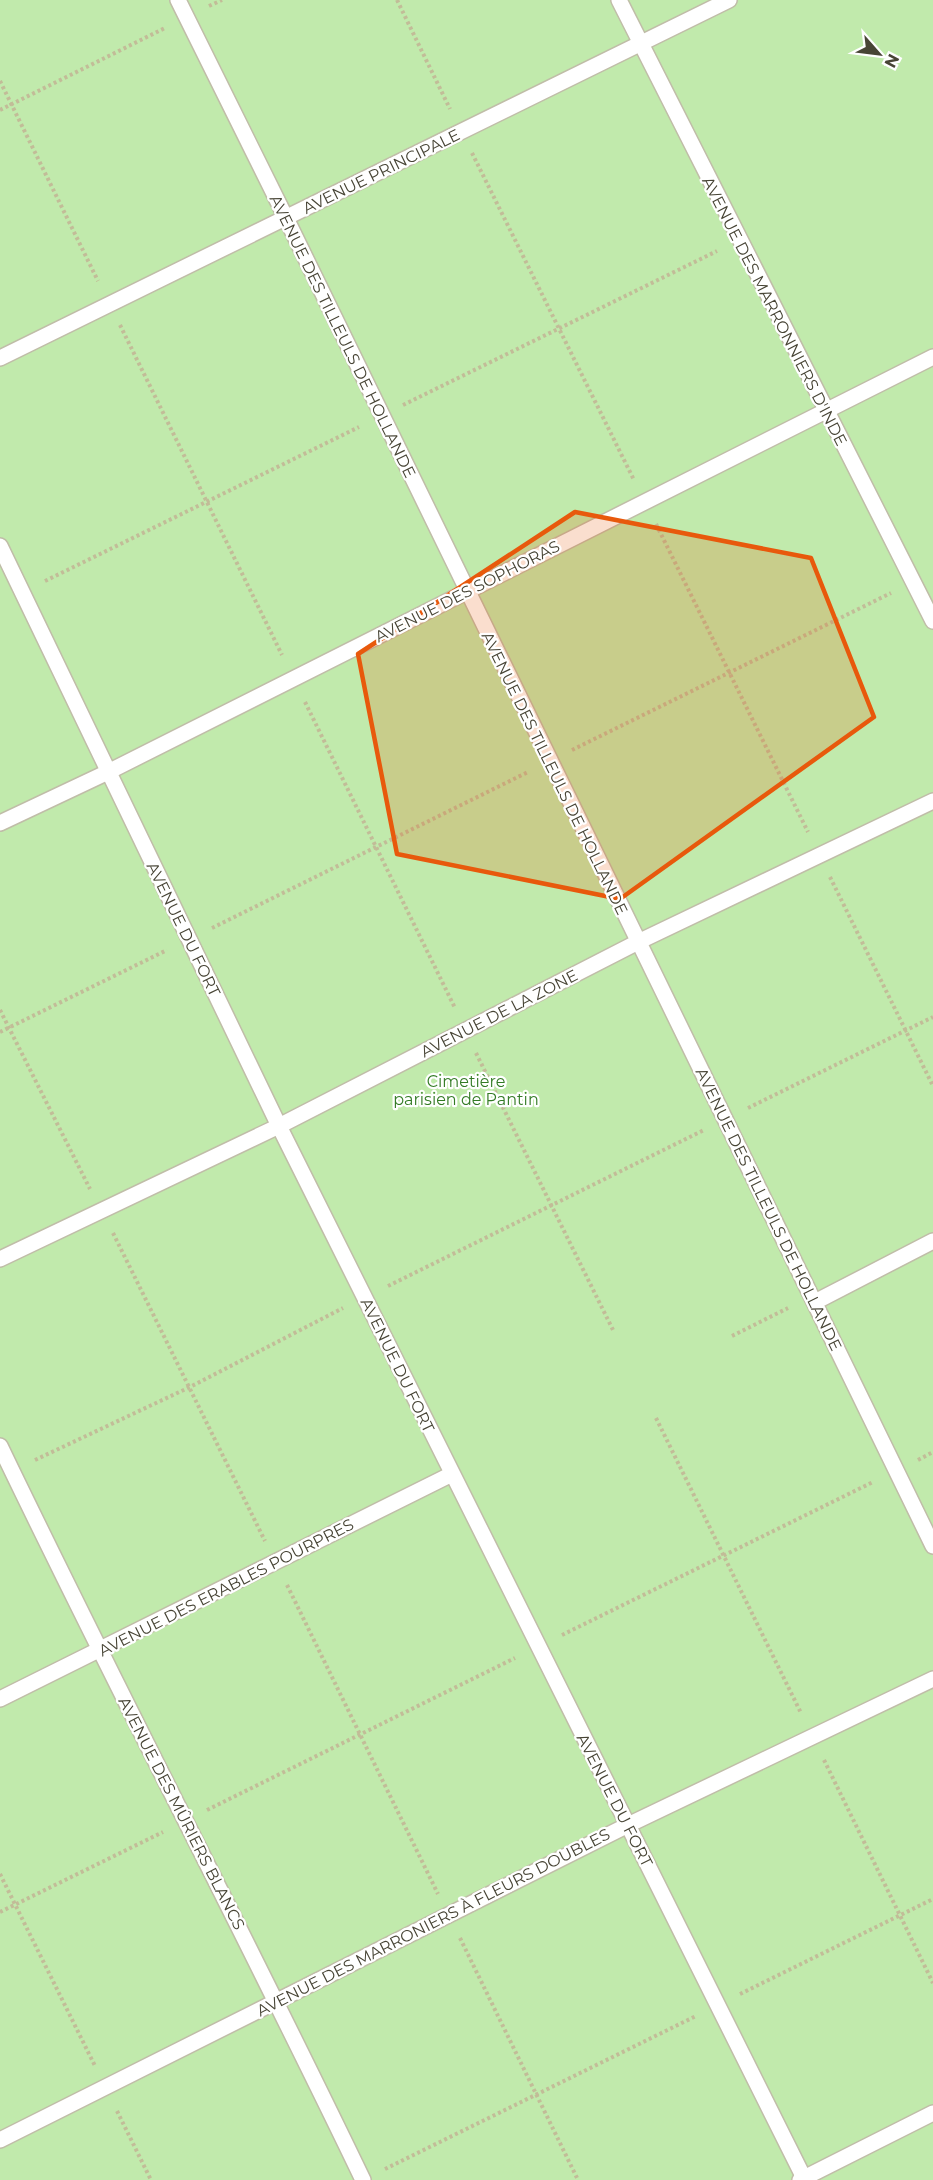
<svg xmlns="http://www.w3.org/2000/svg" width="933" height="2180" font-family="Montserrat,sans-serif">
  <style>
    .green { fill: #c1eaac }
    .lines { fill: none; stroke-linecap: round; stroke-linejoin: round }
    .lane-casing { stroke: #c0bda8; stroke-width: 18 }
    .path { stroke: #c2bc98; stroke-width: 4; stroke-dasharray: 3 3; stroke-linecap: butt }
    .lane { stroke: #fff; stroke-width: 15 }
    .marked { fill: #e8590c; fill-opacity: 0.2; stroke: #e8590c; stroke-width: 4.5; stroke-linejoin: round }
    .labels { text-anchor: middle; stroke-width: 4.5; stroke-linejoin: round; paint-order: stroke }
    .street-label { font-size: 16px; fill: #474435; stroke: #fff }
    .park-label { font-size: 16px; fill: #337b25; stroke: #fff }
  </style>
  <rect width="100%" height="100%" fill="#f4f2e6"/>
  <rect class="green" x="0" y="0" width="933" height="2180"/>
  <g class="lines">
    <g class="lane-casing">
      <g id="lane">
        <polyline points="178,0 286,218 933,1546"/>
        <polyline points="619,0 933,621"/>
        <polyline points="0,358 729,0"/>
        <polyline points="0,546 279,1126 805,2180"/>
        <polyline points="0,823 108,772 933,357"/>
        <polyline points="0,1259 279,1126 638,942 933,801"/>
        <polyline points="815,1302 933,1241"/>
        <path d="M0 1446C118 1692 245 1934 363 2180"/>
        <polyline points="0,1699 452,1474"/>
        <polyline points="0,2140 628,1825 933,1679"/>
        <polyline points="800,2180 933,2113"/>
      </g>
    </g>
    <g class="path">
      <polyline points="397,0 450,109"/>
      <polyline points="209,6 222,0"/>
      <polyline points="0,81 98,281"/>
      <polyline points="0,110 165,28"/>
      <polyline points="472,153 634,480"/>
      <polyline points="120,325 282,655"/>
      <polyline points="403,405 717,251"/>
      <polyline points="656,524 808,832"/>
      <polyline points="45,581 359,427"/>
      <polyline points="305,702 455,1008"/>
      <polyline points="572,750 891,593"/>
      <polyline points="830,877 933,1086"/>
      <polyline points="212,928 528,772"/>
      <polyline points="0,1010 90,1189"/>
      <polyline points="0,1032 167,950"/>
      <polyline points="476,1053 614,1332"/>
      <polyline points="748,1108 933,1017"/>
      <polyline points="113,1233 265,1541"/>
      <polyline points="388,1286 704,1130"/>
      <polyline points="732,1336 788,1308"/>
      <polyline points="656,1418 801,1713"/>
      <polyline points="35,1460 190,1387 343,1308"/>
      <polyline points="918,1460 933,1452"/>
      <polyline points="287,1585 438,1894"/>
      <polyline points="562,1635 873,1482"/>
      <polyline points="824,1760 933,1983"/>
      <polyline points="207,1810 515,1658"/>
      <polyline points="0,1874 95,2066"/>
      <polyline points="0,1912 163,1832"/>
      <polyline points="460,1938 578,2180"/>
      <polyline points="740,1994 933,1899"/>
      <polyline points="117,2111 151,2180"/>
      <polyline points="385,2169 696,2016"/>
    </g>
    <use href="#lane" class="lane"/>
  </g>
  <path class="marked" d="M575 512 811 558 874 717 620 899 397 854 358 654Z"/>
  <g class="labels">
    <g class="street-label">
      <text transform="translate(381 171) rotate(-26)" y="6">AVENUE PRINCIPALE</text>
      <text transform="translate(775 311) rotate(63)" y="6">AVENUE DES MARRONNIERS D'INDE</text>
      <text transform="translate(343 336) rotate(64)" y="6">AVENUE DES TILLEULS DE HOLLANDE</text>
      <text transform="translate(467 591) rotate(-27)" y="6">AVENUE DES SOPHORAS</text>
      <text transform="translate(555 773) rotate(64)" y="6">AVENUE DES TILLEULS DE HOLLANDE</text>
      <text transform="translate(184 929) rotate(64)" y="6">AVENUE DU FORT</text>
      <text transform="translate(499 1013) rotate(-27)" y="6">AVENUE DE LA ZONE</text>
      <text transform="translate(769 1209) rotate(64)" y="6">AVENUE DES TILLEULS DE HOLLANDE</text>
      <text transform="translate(398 1365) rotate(64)" y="6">AVENUE DU FORT</text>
      <text transform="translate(226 1587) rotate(-27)" y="6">AVENUE DES ERABLES POURPRES</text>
      <text transform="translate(615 1800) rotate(63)" y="6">AVENUE DU FORT</text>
      <text transform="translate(182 1813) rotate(63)" y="6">AVENUE DES MÛRIERS BLANCS</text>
      <text transform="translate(433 1922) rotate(-27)" y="6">AVENUE DES MARRONIERS À FLEURS DOUBLES</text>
    </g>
    <g class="park-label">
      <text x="466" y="1087">Cimetière<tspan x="466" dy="18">parisien de Pantin</tspan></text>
    </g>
  </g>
  <g transform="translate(879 54) rotate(118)" stroke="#ffffff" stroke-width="4.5" paint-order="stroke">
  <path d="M0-4.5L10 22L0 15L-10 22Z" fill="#474435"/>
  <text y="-9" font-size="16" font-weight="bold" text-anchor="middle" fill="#474435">N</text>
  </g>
</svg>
